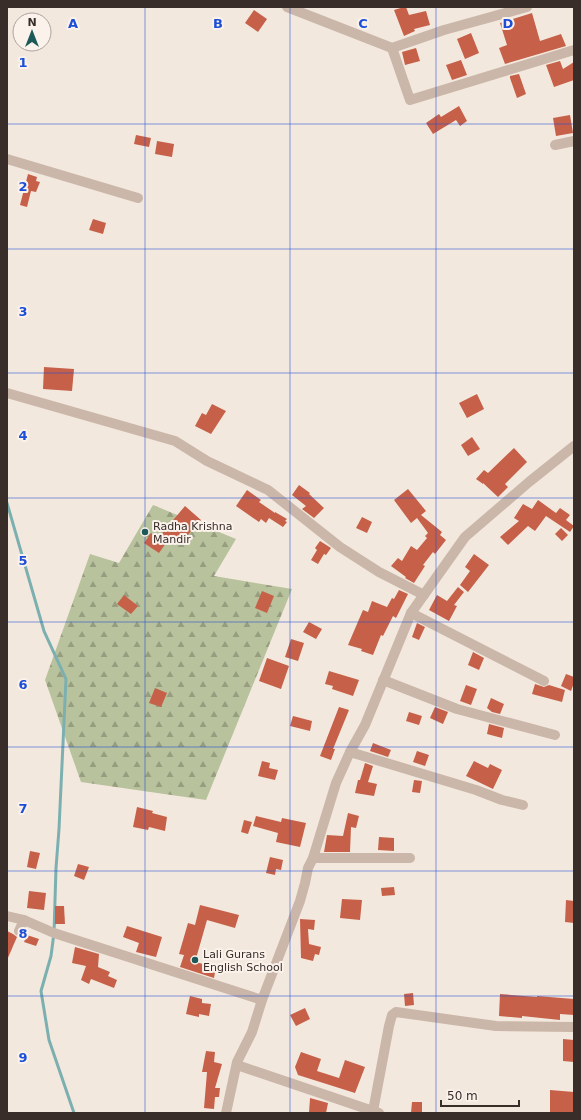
<svg xmlns="http://www.w3.org/2000/svg" width="581" height="1120" font-family="'DejaVu Sans',sans-serif">
  <style>
    .forest { fill: url(#forest-firs) }
    .lines { fill: none; stroke-linecap: round; stroke-linejoin: round }
    .stream { stroke: #7cb0b0; stroke-width: 3 }
    .building { fill: #c66048 }
    .minor { stroke: #cbb7a9; stroke-width: 10 }
    .grid { fill: none; stroke: #1d4ed8; stroke-width: 1; stroke-opacity: 0.55 }
    .poi-dot { fill: #1e595a; stroke: #faf2eb; stroke-width: 1.5 }
    .labels { text-anchor: middle; stroke-width: 4; stroke-linejoin: round; paint-order: stroke }
    .poi-label { font-size: 11px; fill: #382d29; stroke: #faf2eb; text-anchor: start }
    .grid-label { font-size: 13px; text-anchor: middle; font-weight: bold; fill: #1d4ed8; stroke: #faf2eb; stroke-width: 4; stroke-linejoin: round; paint-order: stroke }
  </style>
  <defs>
    <pattern id="forest-firs" width="22" height="20" patternUnits="userSpaceOnUse"><rect width="22" height="20" fill="#b8c29d"/><path d="M5 1l3.5 6h-7zM16 11l3.5 6h-7z" fill="#979e80"/></pattern>
  </defs>
  <rect width="100%" height="100%" fill="#f3e8de"/>
  <polygon class="forest" points="153,505 236,539 214,576 292,589 206,800 81,782 45,680 90,554 119,563"/>
  <g class="lines">
    <polyline class="stream" points="7,503 44,631 66,679 59,829 56,868 54,933 51,956 41,991 49,1040 74,1113"/>
  </g>
  <g class="building">
    <polygon points="404,7 406,7 409,15 426,11 430,25 414,29 415,31 404,36 394,10"/>
    <polygon points="254,10 267,19 258,32 245,23"/>
    <polygon points="532,13 540,41 561,34 566,46 505,64 499,48 507,45 500,23"/>
    <polygon points="471,33 479,53 465,59 457,39"/>
    <polygon points="416,48 420,61 405,65 402,52"/>
    <polygon points="461,60 467,75 452,80 446,65"/>
    <polygon points="560,61 563,69 574,62 574,80 554,87 546,65"/>
    <polygon points="519,74 526,94 517,98 510,78 510,76"/>
    <polygon points="459,106 467,121 460,126 456,120 433,134 426,123 439,114 441,117"/>
    <polygon points="570,115 573,133 556,136 553,118"/>
    <polygon points="136,135 151,138 149,147 134,144"/>
    <polygon points="157,141 174,144 172,157 155,154"/>
    <polygon points="28,174 37,177 36,181 40,182 36,192 31,191 27,207 20,205"/>
    <polygon points="93,219 106,223 103,234 89,230"/>
    <polygon points="44,367 74,369 72,391 43,389"/>
    <polygon points="477,394 484,409 467,418 459,403"/>
    <polygon points="212,404 226,411 211,434 195,426 202,413 206,415"/>
    <polygon points="472,437 480,449 468,456 461,445"/>
    <polygon points="514,448 527,462 505,484 508,487 498,497 483,483 483,484 476,479 484,470 488,473"/>
    <polygon points="299,485 310,493 309,494 324,508 314,518 302,509 306,506 292,495"/>
    <polygon points="408,489 426,511 421,515 442,532 440,535 446,540 435,554 433,552 423,565 425,566 414,583 405,578 406,577 391,566 398,558 402,561 411,546 417,550 427,538 425,536 428,533 417,518 411,523 394,500"/>
    <polygon points="247,490 261,500 259,502 275,513 275,512 287,519 285,521 287,522 283,527 269,518 266,523 261,519 259,522 236,506"/>
    <polygon points="538,500 556,513 560,508 570,515 566,520 574,526 570,532 546,516 535,531 528,526 508,545 500,537 519,521 514,518 523,504 532,509"/>
    <polygon points="185,506 201,520 180,544 171,536 159,553 144,543 151,533 158,538"/>
    <polygon points="362,517 372,522 367,533 356,528"/>
    <polygon points="561,528 568,535 562,541 555,534"/>
    <polygon points="320,541 331,548 326,555 324,554 318,564 311,560 317,550 315,548"/>
    <polygon points="474,554 489,565 468,592 460,585 470,571 465,567"/>
    <polygon points="458,587 464,592 454,605 457,606 449,621 429,610 437,595 447,601"/>
    <polygon points="399,590 408,594 396,618 393,616 383,636 381,635 373,655 361,651 362,649 348,645 363,610 368,612 372,601 387,607 392,598 394,599"/>
    <polygon points="262,591 274,596 267,613 255,608"/>
    <polygon points="124,595 138,606 131,614 117,604"/>
    <polygon points="309,622 322,629 316,639 303,632"/>
    <polygon points="417,623 425,627 419,640 412,637"/>
    <polygon points="291,639 304,643 298,661 285,657"/>
    <polygon points="473,652 484,658 479,670 468,665"/>
    <polygon points="267,658 289,666 281,689 259,681"/>
    <polygon points="329,671 359,680 353,696 332,689 333,686 325,684"/>
    <polygon points="566,674 574,677 574,683 571,691 561,686"/>
    <polygon points="535,684 544,687 549,685 565,690 562,702 532,694"/>
    <polygon points="466,685 477,689 471,705 460,701"/>
    <polygon points="155,688 167,693 161,707 149,703"/>
    <polygon points="491,698 504,704 500,714 492,712 487,708"/>
    <polygon points="339,707 349,710 333,749 335,749 331,760 320,756"/>
    <polygon points="435,707 448,712 443,724 430,718"/>
    <polygon points="409,712 422,716 419,725 406,721"/>
    <polygon points="293,716 312,721 310,731 290,726"/>
    <polygon points="489,724 504,728 502,738 487,734"/>
    <polygon points="373,743 391,750 388,757 370,751"/>
    <polygon points="417,751 429,755 425,766 413,762"/>
    <polygon points="262,761 270,763 269,768 278,770 275,780 258,776"/>
    <polygon points="474,761 488,768 490,764 502,770 493,789 466,776"/>
    <polygon points="365,763 373,766 368,782 377,784 374,796 355,793 358,780 360,780"/>
    <polygon points="414,780 422,781 420,793 412,792"/>
    <polygon points="137,807 153,811 152,813 167,817 165,831 149,827 148,830 133,827"/>
    <polygon points="348,813 359,816 356,828 351,827 350,852 324,852 327,835 343,836"/>
    <polygon points="256,816 281,822 282,818 306,823 300,847 276,842 278,833 253,826"/>
    <polygon points="244,820 252,822 248,834 241,832"/>
    <polygon points="379,837 394,838 394,851 378,850"/>
    <polygon points="30,851 40,853 36,869 27,867"/>
    <polygon points="270,857 283,860 281,870 276,869 275,875 266,873"/>
    <polygon points="78,864 89,867 84,880 74,876"/>
    <polygon points="394,887 395,895 382,896 381,888"/>
    <polygon points="29,891 46,893 44,910 27,908"/>
    <polygon points="342,899 362,900 360,920 340,918"/>
    <polygon points="566,900 574,901 574,923 565,922"/>
    <polygon points="200,905 239,915 235,928 207,920 195,962 216,967 214,978 180,967 184,955 179,954 188,923 195,925"/>
    <polygon points="55,906 64,906 65,924 55,924"/>
    <polygon points="300,919 315,920 314,930 308,929 309,944 321,947 319,955 315,954 313,961 301,958"/>
    <polygon points="127,926 162,937 156,957 136,952 139,943 123,937"/>
    <polygon points="7,931 13,934 17,937 7,960"/>
    <polygon points="27,935 39,939 36,946 24,942"/>
    <polygon points="75,947 99,954 98,967 110,972 108,976 117,980 114,988 91,979 89,984 81,980 86,966 72,963"/>
    <polygon points="413,993 414,1005 405,1006 404,994"/>
    <polygon points="500,994 537,997 537,996 574,999 574,1015 560,1014 560,1020 522,1016 522,1018 499,1016"/>
    <polygon points="190,996 202,999 202,1003 211,1004 209,1016 199,1014 199,1017 186,1014"/>
    <polygon points="305,1008 310,1019 296,1026 290,1015"/>
    <polygon points="563,1039 574,1040 574,1062 563,1061"/>
    <polygon points="206,1051 215,1052 214,1062 222,1064 215,1088 220,1088 219,1097 215,1097 214,1109 204,1108 207,1072 202,1072"/>
    <polygon points="301,1052 321,1059 317,1071 339,1078 345,1060 365,1067 355,1093 298,1075 295,1067"/>
    <polygon points="550,1090 574,1092 573,1113 550,1112"/>
    <polygon points="310,1098 328,1103 326,1113 309,1113"/>
    <polygon points="412,1102 422,1102 422,1113 411,1113"/>
  </g>
  <g class="lines">
    <g class="minor">
      <polyline points="287,7 392,48 444,30 527,7"/>
      <polyline points="392,48 410,100 574,50"/>
      <polyline points="555,145 574,141"/>
      <polyline points="7,159 138,198"/>
      <polyline points="7,393 175,441 207,461 268,490 340,547 379,572 424,595"/>
      <polyline points="411,613 544,681"/>
      <polyline points="383,680 457,709 555,735"/>
      <polyline points="350,752 476,790 502,800 523,805"/>
      <polyline points="313,858 410,858"/>
      <polyline points="7,916 24,920"/>
      <polyline points="19,931 24,920 54,933 262,1000"/>
      <polyline points="237,1065 379,1113"/>
      <polyline points="373,1111 389,1026 392,1015 396,1012 496,1026 574,1027"/>
      <polyline points="226,1113 237,1062 252,1032 262,1000 300,901 305,883 308,868 313,858 336,783 350,752 365,725 411,613 465,537 529,482 574,446"/>
    </g>
  </g>
  <path class="grid" d="M145 7V1113M290 7V1113M436 7V1113M7 124H574M7 249H574M7 373H574M7 498H574M7 622H574M7 747H574M7 871H574M7 996H574"/>
  <g class="poi-dot">
    <circle cx="145" cy="532" r="4"/>
    <circle cx="195" cy="960" r="4"/>
  </g>
  <g class="labels">
    <g class="poi-label">
      <text x="153" y="530">Radha Krishna<tspan x="153" dy="13">Mandir</tspan></text>
      <text x="203" y="958">Lali Gurans<tspan x="203" dy="13">English School</tspan></text>
    </g>
  </g>
  <g class="grid-label">
    <text x="73" y="28">A</text>
    <text x="218" y="28">B</text>
    <text x="363" y="28">C</text>
    <text x="508" y="28">D</text>
    <text x="23" y="67">1</text>
    <text x="23" y="191">2</text>
    <text x="23" y="316">3</text>
    <text x="23" y="440">4</text>
    <text x="23" y="565">5</text>
    <text x="23" y="689">6</text>
    <text x="23" y="813">7</text>
    <text x="23" y="938">8</text>
    <text x="23" y="1062">9</text>
  </g>
  <rect width="581" height="1120" fill="none" stroke="#382d29" stroke-width="16"/>
  <g transform="translate(32 32)"><circle r="19" fill="#faf2eb" stroke="#aca39d"/>
  <path d="M0-3L7 15L0 10L-7 15Z" fill="#1e595a"/>
  <text y="-6" font-size="11" font-weight="bold" text-anchor="middle" fill="#382d29">N</text>
  </g>
  <path d="M441 1100v6h78v-6" fill="none" stroke="#382d29" stroke-width="2"/>
  <text x="447" y="1100" font-size="12" fill="#382d29" stroke="#faf2eb" stroke-width="3" paint-order="stroke">50 m</text>
</svg>
